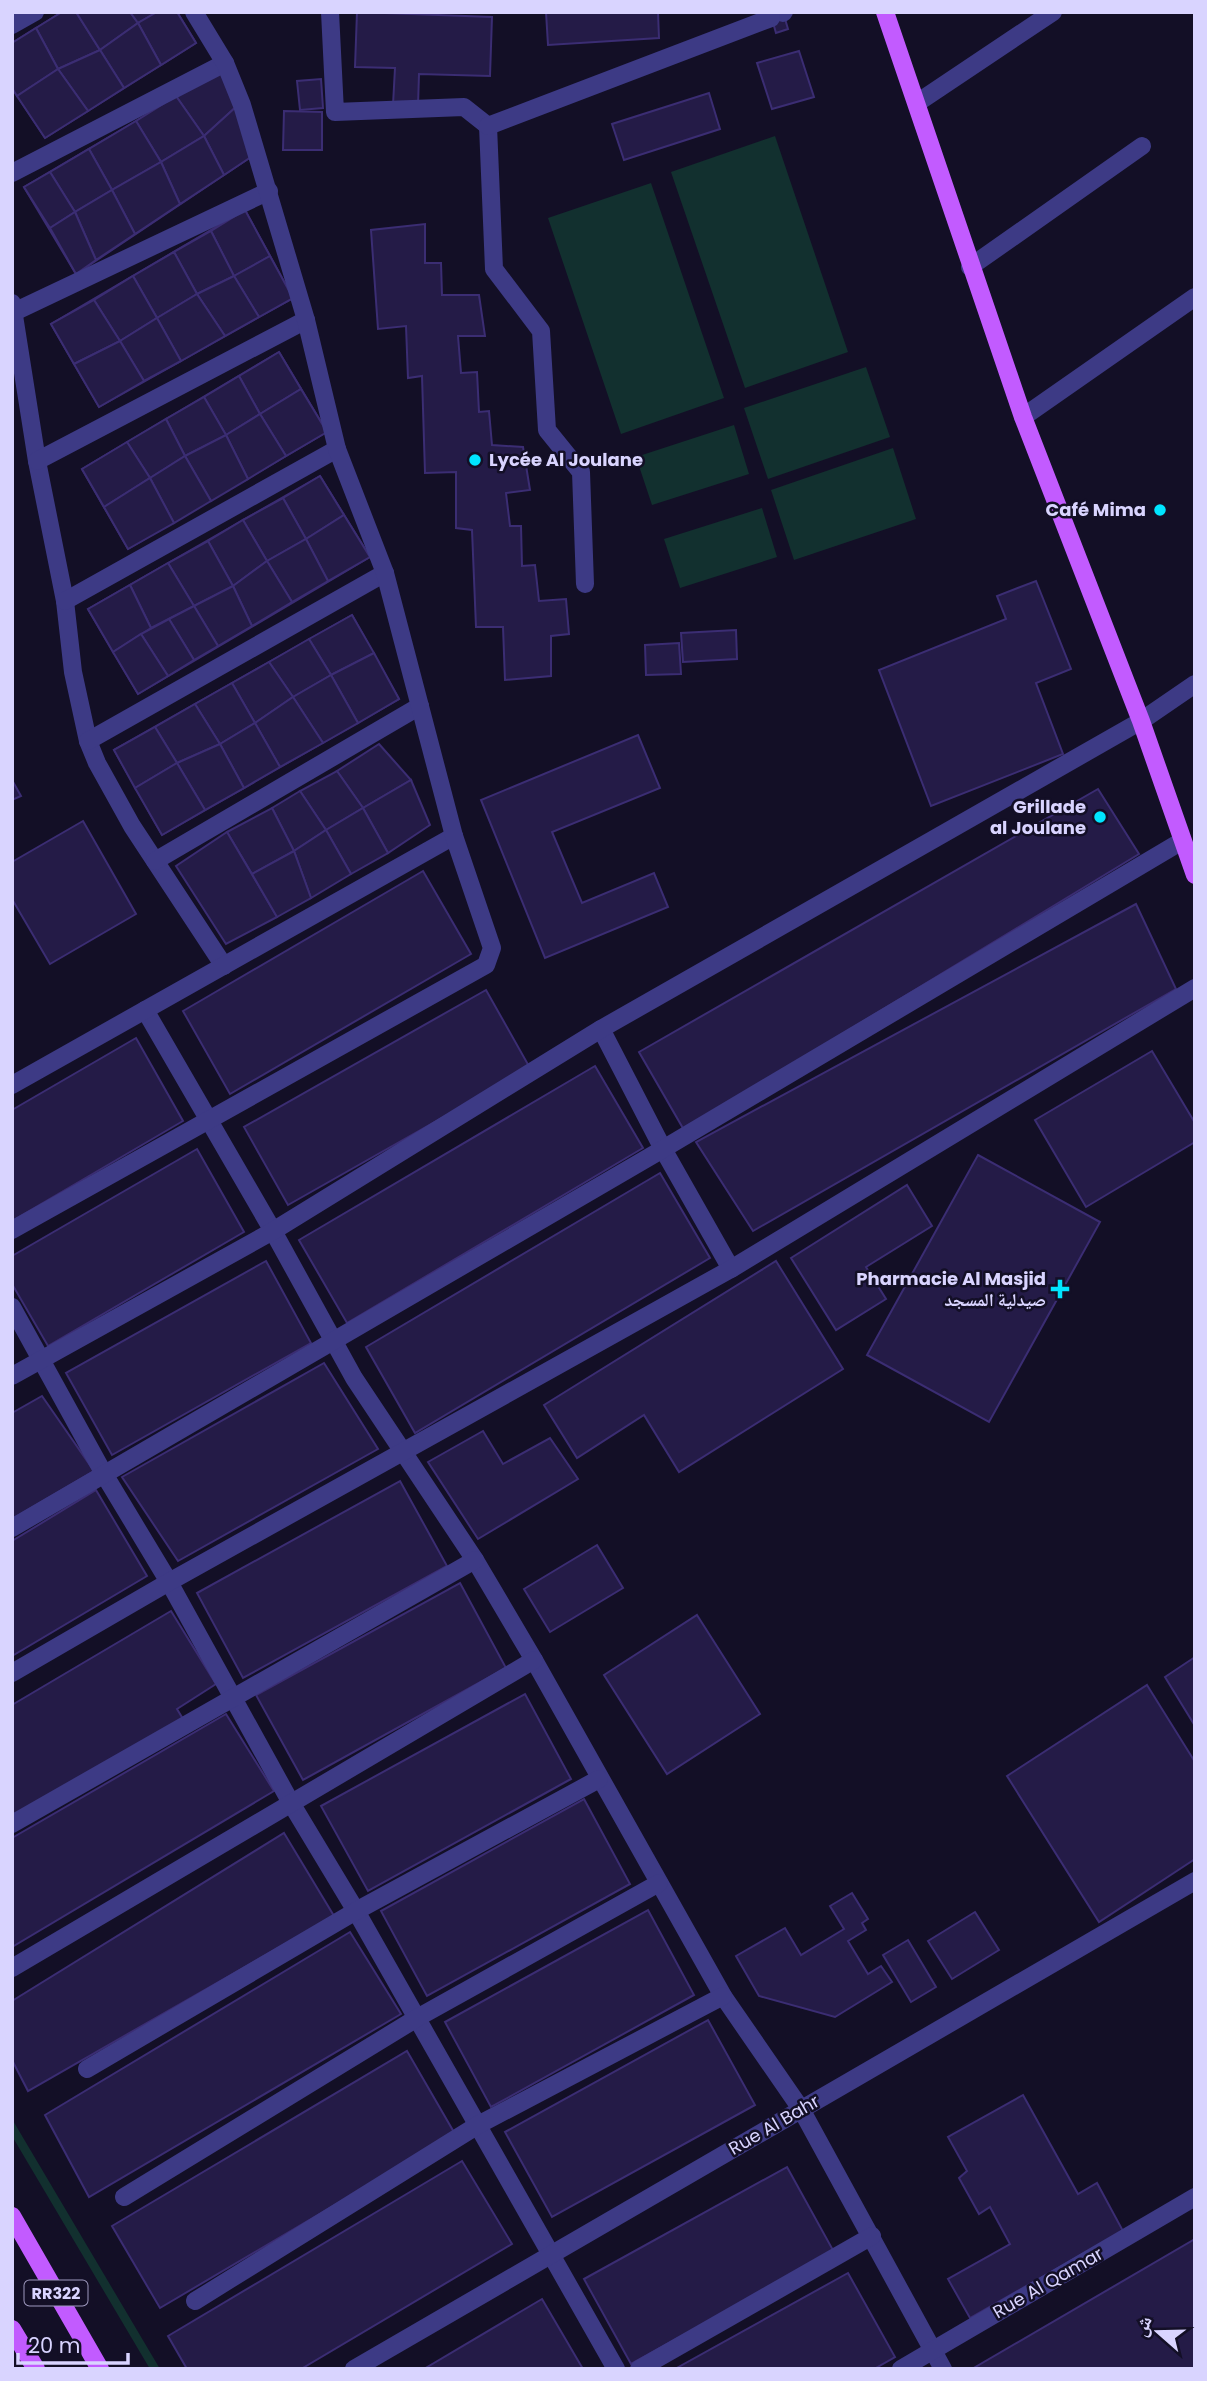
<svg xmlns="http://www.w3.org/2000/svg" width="1207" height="2381" font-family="Poppins,'Noto Naskh Arabic',sans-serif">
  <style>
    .green { fill: #12302f }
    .building { fill: #241b47; stroke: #3b2d73; stroke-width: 2 }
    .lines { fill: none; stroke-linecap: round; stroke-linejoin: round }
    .minor { stroke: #3d3a85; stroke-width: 18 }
    .major { stroke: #c25bff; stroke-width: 18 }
    .poi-dot { fill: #00e5ff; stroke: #130f26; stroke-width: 2.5 }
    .labels { text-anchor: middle; stroke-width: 5; stroke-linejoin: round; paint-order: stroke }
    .shield { fill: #130f26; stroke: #9e99be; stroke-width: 2 }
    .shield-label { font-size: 16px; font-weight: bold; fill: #d9d4ff }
    .poi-label { font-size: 18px; font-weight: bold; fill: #d9d4ff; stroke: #130f26; text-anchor: end }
    .street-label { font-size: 18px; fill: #d9d4ff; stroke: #130f26 }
  </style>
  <rect width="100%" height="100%" fill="#130f26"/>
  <g class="green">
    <polygon points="775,136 848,352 745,388 671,172"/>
    <polygon points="651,183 724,398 621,434 548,218"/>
    <polygon points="866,367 890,437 768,479 744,408"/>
    <polygon points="734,425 749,474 652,505 636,457"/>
    <polygon points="893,448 916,519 794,560 771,490"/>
    <polygon points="762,508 777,557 680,588 664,539"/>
    <polygon points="12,2119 160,2369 150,2369 12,2136"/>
  </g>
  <g class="building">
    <polygon points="62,12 177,12 196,43 45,138 12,88 12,43"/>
    <polygon points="62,12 76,12 100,50 58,69 36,28"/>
    <polygon points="76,12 130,12 138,23 100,50"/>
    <polygon points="130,12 157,12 138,23"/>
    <polygon points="157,12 177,12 196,43 161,65 138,23"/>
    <polygon points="357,12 492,17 490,76 419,74 418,106 393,105 395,68 355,67"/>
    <polygon points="546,12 658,12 659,38 548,45"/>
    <polygon points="770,12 783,12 788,29 776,33"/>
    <polygon points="138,23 161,65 124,88 100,50"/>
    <polygon points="36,28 58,69 17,96 12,88 12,43"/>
    <polygon points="100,50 124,88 88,111 58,69"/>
    <polygon points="799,51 814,97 772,109 757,63"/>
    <polygon points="58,69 88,111 45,138 17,96"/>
    <polygon points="221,71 257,153 76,274 24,187"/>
    <polygon points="221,71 237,106 204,136 176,96"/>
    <polygon points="321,79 323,108 300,110 297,81"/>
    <polygon points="709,93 720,129 624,160 612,124"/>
    <polygon points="176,96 204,136 161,162 136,121"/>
    <polygon points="237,106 257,153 224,175 204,136"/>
    <polygon points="284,111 322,112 322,150 283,150"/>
    <polygon points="136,121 161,162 112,190 89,149"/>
    <polygon points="204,136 224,175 180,204 161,162"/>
    <polygon points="89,149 112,190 75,212 50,172"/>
    <polygon points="161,162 180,204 135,234 112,190"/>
    <polygon points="50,172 75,212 50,228 24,187"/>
    <polygon points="112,190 135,234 96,260 75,212"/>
    <polygon points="245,210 293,298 99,407 51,324"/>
    <polygon points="245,210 270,256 234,276 211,231"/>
    <polygon points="75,212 96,260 76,274 50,228"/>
    <polygon points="425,224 425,263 441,263 442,295 479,295 485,336 458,336 461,373 477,372 479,412 489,411 492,445 523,447 530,490 506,493 510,526 521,526 522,566 535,565 539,601 566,599 569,634 551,636 551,676 505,680 503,627 476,627 472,530 456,528 456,472 425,473 422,376 408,378 406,326 378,329 371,230"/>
    <polygon points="211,231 234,276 197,294 174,252"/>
    <polygon points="174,252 197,294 157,318 133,276"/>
    <polygon points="270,256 293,298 259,317 234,276"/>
    <polygon points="133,276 157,318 120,341 94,300"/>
    <polygon points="234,276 259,317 225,336 197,294"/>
    <polygon points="197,294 225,336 181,361 157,318"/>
    <polygon points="94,300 120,341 74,364 51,324"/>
    <polygon points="157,318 181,361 144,381 120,341"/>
    <polygon points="120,341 144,381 99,407 74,364"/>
    <polygon points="279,352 327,432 128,549 82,469"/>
    <polygon points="279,352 301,389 260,414 239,376"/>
    <polygon points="239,376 260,414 226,435 204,397"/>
    <polygon points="301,389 327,432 286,456 260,414"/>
    <polygon points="204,397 226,435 185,456 166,419"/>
    <polygon points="260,414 286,456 248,479 226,435"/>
    <polygon points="166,419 185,456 150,478 127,442"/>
    <polygon points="226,435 248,479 211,501 185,456"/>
    <polygon points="127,442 150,478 104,507 82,469"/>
    <polygon points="185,456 211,501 174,523 150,478"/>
    <polygon points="320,476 370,557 138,694 88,609"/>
    <polygon points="320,476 344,515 306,539 283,498"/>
    <polygon points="150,478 174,523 128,549 104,507"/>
    <polygon points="283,498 306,539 267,561 243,520"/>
    <polygon points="344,515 370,557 328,581 306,539"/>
    <polygon points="243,520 267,561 233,586 208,541"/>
    <polygon points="306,539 328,581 292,602 267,561"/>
    <polygon points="208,541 233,586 194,606 168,563"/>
    <polygon points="267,561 292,602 252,626 233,586"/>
    <polygon points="168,563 194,606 151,628 130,585"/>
    <polygon points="1036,581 1071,669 1036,683 1063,754 931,806 879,670 1006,619 997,596"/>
    <polygon points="130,585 151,628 113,652 88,609"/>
    <polygon points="233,586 252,626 218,646 194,606"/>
    <polygon points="194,606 218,646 194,660 169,619"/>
    <polygon points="352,615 399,699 162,835 114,750"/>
    <polygon points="352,615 374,653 331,675 309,639"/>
    <polygon points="169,619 194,660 168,676 141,634"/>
    <polygon points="736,630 737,659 683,662 681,633"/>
    <polygon points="141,634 168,676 138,694 113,652"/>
    <polygon points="309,639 331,675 293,697 269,662"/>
    <polygon points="679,643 681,674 646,675 645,645"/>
    <polygon points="374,653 399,699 358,723 331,675"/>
    <polygon points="269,662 293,697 255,723 232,683"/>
    <polygon points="331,675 358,723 323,743 293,697"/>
    <polygon points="232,683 255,723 220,744 195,704"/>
    <polygon points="293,697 323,743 280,767 255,723"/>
    <polygon points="195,704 220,744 177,763 155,727"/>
    <polygon points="255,723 280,767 244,788 220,744"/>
    <polygon points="155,727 177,763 135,788 114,750"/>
    <polygon points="638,735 660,788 552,832 582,903 654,873 668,907 545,958 481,800"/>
    <polygon points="220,744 244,788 205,810 177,763"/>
    <polygon points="379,744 411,780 363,808 337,771"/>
    <polygon points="177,763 205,810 162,835 135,788"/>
    <polygon points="337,771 363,808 326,830 300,791"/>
    <polygon points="12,780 21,796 12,800"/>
    <polygon points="411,780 430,825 388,853 363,808"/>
    <polygon points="1098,789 1139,854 684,1130 639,1052"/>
    <polygon points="300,791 326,830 294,851 272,808"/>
    <polygon points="272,808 294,851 252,874 227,832"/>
    <polygon points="363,808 388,853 351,874 326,830"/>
    <polygon points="83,821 136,914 50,964 12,899 12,862"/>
    <polygon points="326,830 351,874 311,898 294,851"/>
    <polygon points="227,832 277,917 226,944 176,866"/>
    <polygon points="294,851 311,898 277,917 252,874"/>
    <polygon points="423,871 471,954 230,1094 183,1011"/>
    <polygon points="1136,904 1176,989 753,1231 696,1142"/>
    <polygon points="486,990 530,1068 288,1205 244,1127"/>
    <polygon points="136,1038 183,1121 12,1221 12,1110"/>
    <polygon points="1152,1051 1195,1123 1195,1142 1086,1207 1035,1120"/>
    <polygon points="595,1066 643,1148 347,1323 299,1240"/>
    <polygon points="197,1149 244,1232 48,1346 12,1284 12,1256"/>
    <polygon points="978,1155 1100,1222 989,1422 867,1355"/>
    <polygon points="660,1173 710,1258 415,1433 366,1347"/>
    <polygon points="907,1185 932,1226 866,1267 886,1299 836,1330 791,1258"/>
    <polygon points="266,1261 311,1343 112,1455 66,1373"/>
    <polygon points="776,1261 843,1369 679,1472 644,1415 577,1458 544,1405"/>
    <polygon points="324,1363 378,1449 178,1561 122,1477"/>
    <polygon points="42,1396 94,1471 12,1519 12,1413"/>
    <polygon points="483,1431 503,1464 550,1438 578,1479 478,1539 428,1462"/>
    <polygon points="400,1481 447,1566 243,1678 197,1593"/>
    <polygon points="96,1490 147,1576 12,1656 12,1541"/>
    <polygon points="597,1545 623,1588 550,1632 524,1589"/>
    <polygon points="460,1583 506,1668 303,1780 256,1695"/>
    <polygon points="171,1611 216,1684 177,1709 183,1719 12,1818 12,1705"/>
    <polygon points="697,1615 760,1714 667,1774 604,1675"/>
    <polygon points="1195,1657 1195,1726 1165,1677"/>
    <polygon points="1147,1685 1195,1762 1195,1859 1099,1922 1007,1776"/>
    <polygon points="525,1694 571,1779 368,1891 321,1806"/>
    <polygon points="226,1714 274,1791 12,1947 12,1838"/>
    <polygon points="584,1799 630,1884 427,1996 381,1911"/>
    <polygon points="284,1833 334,1916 28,2091 12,2060 12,2001"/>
    <polygon points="852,1893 868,1919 862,1923 866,1930 848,1941 868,1974 881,1966 892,1982 835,2017 759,1996 736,1956 785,1928 801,1955 844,1929 830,1906"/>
    <polygon points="648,1910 694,1995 491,2107 445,2022"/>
    <polygon points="975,1912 999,1950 952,1979 928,1941"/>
    <polygon points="350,1932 401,2014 89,2197 45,2115"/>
    <polygon points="908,1940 936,1987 911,2002 883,1955"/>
    <polygon points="708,2020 755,2105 552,2217 505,2132"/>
    <polygon points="407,2051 455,2134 160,2308 112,2226"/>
    <polygon points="1023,2095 1078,2194 1097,2183 1123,2231 970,2318 948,2279 1010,2244 990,2207 979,2214 959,2178 967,2171 948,2137"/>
    <polygon points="462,2161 512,2244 301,2369 187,2369 168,2336"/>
    <polygon points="787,2167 834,2252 631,2364 584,2279"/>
    <polygon points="1195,2239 1195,2369 972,2369"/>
    <polygon points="848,2273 895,2357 874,2369 675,2369"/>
    <polygon points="542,2299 583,2369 424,2369"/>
  </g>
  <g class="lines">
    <g class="minor">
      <polyline points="330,12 335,112 464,107 488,126"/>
      <polyline points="783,13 784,12"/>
      <polyline points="12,25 35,12"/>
      <polyline points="917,103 1053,12"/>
      <polyline points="488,126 494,269 541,331 547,430 581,472 585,584"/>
      <polyline points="488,126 771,18"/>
      <polyline points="12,173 225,63"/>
      <polyline points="970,267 1142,146"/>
      <polyline points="12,303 37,461 65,601 73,672 88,741 97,763 132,826 224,966"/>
      <polyline points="14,312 269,191"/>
      <polyline points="1023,417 1195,297"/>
      <polyline points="37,461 306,320"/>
      <polyline points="65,601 337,449"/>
      <polyline points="88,741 385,573"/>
      <polyline points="155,861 420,706"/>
      <polyline points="145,1010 273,1231 354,1378 475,1560 534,1660 723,1996 801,2109 943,2369"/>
      <polyline points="601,1029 663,1149 731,1269"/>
      <polyline points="12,1085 454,836"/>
      <polyline points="12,1230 486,965 492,948 454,836 385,573 337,449 306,320 242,105 225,63 194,12"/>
      <polyline points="12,1307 104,1474 169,1582 291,1803 356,1911 616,2369"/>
      <polyline points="12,1376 273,1231 601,1029 1141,721 1195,684"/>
      <polyline points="12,1528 663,1149 1182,841"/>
      <polyline points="12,1673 169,1582 731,1269 1195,988"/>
      <polyline points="12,1824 475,1560"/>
      <polyline points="12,1968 534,1660"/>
      <polyline points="87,2069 356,1911 599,1779"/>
      <polyline points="124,2197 417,2018 659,1883"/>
      <polyline points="195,2301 478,2125 723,1996"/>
      <polyline points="354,2369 1195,1881"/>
      <polyline points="639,2369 872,2236"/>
      <polyline points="901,2369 1195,2197"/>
    </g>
    <g class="major">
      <polyline points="885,12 1023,417 1141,721 1195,875"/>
      <polyline points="12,2216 100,2369"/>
      <polyline points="12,2329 36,2369"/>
    </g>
  </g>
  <g class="poi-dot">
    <circle cx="475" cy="460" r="7"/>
    <circle cx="1160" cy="510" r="7"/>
    <circle cx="1100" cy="817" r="7"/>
    <path d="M1056.5 1278.5h7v7h7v7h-7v7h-7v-7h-7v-7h7z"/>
  </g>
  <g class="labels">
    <rect class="shield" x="24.5" y="2280.5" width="63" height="25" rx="5"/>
    <g class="shield-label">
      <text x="56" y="2299">RR322</text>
    </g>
    <g class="poi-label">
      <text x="489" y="466" text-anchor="start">Lycée Al Joulane</text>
      <text x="1146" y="516">Café Mima</text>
      <text x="1086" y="813">Grillade<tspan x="1086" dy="21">al Joulane</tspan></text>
      <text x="1046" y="1285">Pharmacie Al Masjid<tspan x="1046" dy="21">صيدلية المسجد</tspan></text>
    </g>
    <g class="street-label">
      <text transform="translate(774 2125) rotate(-30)" y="6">Rue Al Bahr</text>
      <text transform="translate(1048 2283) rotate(-30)" y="6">Rue Al Qamar</text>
    </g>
  </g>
  <rect width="1207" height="2381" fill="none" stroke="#d9d4ff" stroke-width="28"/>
  <g transform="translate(1158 2332) rotate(290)" stroke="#130f26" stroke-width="5" paint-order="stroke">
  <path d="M0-5L12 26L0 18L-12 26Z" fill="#d9d4ff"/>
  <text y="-10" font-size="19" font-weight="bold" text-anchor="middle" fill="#d9d4ff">ش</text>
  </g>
  <path d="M18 2353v10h110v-10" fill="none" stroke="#d9d4ff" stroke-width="3.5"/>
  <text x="28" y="2353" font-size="21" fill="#d9d4ff" stroke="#130f26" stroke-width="5" paint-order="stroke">20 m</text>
</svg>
